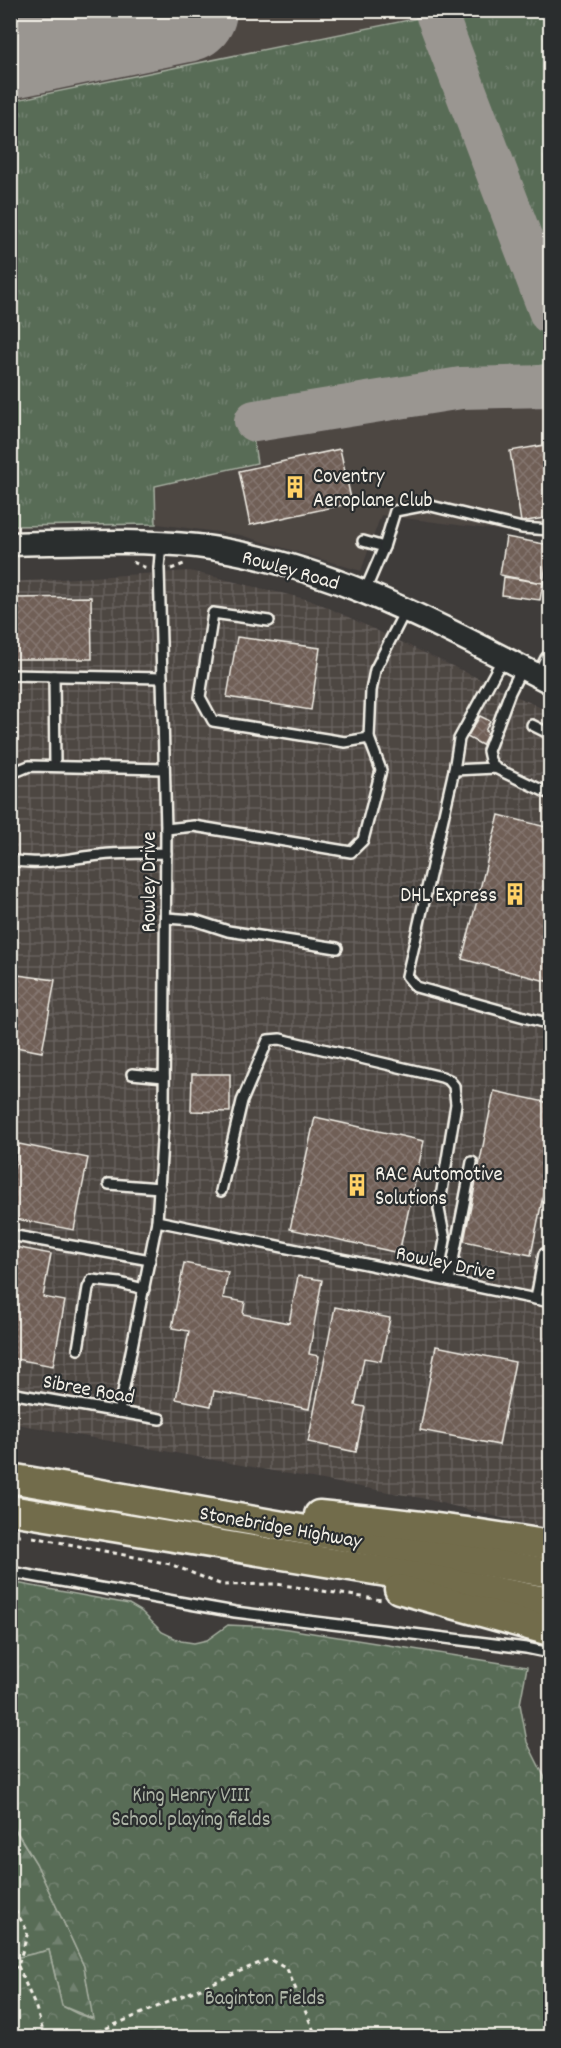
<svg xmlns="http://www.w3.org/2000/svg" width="561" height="2048" font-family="Dekko,sans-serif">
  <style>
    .built { fill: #4d4643 }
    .industrial { fill: url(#industrial-grid) }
    .grass { fill: url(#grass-tufts); stroke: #a6aea0; stroke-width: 1.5 }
    .forest { fill: url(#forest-firs); stroke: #a6aea0; stroke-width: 1.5 }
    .park { fill: url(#park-crowns); stroke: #a6aea0; stroke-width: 1.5 }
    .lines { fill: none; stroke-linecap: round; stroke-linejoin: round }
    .taxiway { stroke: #9a9691; stroke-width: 42 }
    .runway { stroke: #9a9691; stroke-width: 104 }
    .building { fill: url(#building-cross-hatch); stroke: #f4f1e8; stroke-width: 1.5 }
    .service-casing { stroke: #f4f1e8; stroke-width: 14 }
    .tertiary-casing { stroke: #f4f1e8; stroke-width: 27 }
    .trunk-casing { stroke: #f4f1e8; stroke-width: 33 }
    .path { stroke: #f4f1e8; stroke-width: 3; stroke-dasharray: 4.5 4.5; stroke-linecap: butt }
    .service { stroke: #2a2d2e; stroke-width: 9 }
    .tertiary { stroke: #2a2d2e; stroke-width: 22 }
    .trunk { stroke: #726c4b; stroke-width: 28 }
    .labels { text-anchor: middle; stroke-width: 4.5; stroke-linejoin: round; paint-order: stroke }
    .poi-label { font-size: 21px; fill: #f4f1e8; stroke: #2a2d2e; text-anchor: start }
    .street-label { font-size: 21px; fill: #f4f1e8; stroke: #2a2d2e }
    .park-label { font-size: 21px; fill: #aeb5a7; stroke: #2a2d2e }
  </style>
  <defs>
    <pattern id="industrial-grid" width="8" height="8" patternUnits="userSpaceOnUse" patternTransform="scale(1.5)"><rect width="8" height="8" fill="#4d4643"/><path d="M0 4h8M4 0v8" fill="none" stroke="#67615e"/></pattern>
    <pattern id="grass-tufts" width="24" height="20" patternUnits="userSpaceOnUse" patternTransform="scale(1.5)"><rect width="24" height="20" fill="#596c57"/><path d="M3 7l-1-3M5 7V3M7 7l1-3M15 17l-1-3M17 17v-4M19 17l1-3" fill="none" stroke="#71816f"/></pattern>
    <pattern id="forest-firs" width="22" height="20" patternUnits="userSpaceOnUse" patternTransform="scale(1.5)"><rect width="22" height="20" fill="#596c57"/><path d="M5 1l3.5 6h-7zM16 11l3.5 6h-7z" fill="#71816f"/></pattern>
    <pattern id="park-crowns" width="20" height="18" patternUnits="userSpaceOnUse" patternTransform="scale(1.5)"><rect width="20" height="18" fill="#596c57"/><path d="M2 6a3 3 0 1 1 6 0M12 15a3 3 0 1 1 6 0" fill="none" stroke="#71816f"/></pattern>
    <pattern id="building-cross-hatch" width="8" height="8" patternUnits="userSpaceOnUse" patternTransform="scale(1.5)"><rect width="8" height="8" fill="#6f5f57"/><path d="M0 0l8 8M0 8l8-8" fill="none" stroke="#84766f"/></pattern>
  </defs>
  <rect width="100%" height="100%" fill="#3f3c3a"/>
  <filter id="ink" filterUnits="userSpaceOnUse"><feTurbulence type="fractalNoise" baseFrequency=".0167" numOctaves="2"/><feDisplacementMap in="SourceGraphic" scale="12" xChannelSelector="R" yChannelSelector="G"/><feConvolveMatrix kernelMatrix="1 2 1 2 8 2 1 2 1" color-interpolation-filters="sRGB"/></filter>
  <g filter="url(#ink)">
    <polygon class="built" points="10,11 550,11 550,537 381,515 361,571 240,535 157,524 11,528"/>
    <polygon class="industrial" points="190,571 314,601 550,712 550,1530 421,1498 11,1423 10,582"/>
    <g class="grass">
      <polygon points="451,11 550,11 550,282"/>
      <polygon points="428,16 550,335 550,364 249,410 257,463 155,486 156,524 11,526 11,101"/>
    </g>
    <polygon class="forest" points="10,1822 36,1863 84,1966 94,2019 62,2006 49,1950 11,1959"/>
    <polygon class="park" points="11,1582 129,1604 141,1611 162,1632 181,1641 194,1643 207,1640 228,1625 275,1627 527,1667 520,1704 527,1742 550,1788 550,2030 500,2038 11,2037 11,1959 49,1950 62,2006 78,2014 93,2019 84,1966 36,1863 11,1822"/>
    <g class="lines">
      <g class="taxiway">
        <polyline points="435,10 550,313"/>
        <polyline points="255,421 461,388 550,386"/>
      </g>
      <polyline class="runway" points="10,46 185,10"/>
    </g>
    <g class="building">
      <polygon points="550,444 550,517 521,522 510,451"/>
      <polygon points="340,449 352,503 250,525 239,471"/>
      <polygon points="506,537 550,545 543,583 500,575"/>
      <polygon points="504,577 543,583 540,600 502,595"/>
      <polygon points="91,597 92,659 10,659 10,598"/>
      <polygon points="237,637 320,648 311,710 227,697"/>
      <polygon points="480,716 490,721 485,731 488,733 482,745 467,737"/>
      <polygon points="499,815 550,828 550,982 462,959"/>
      <polygon points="10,974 55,980 42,1052 10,1046"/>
      <polygon points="192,1074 230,1074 230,1112 191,1111"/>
      <polygon points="494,1091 550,1103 550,1187 545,1186 531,1255 464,1241"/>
      <polygon points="315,1117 424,1141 399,1253 290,1229"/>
      <polygon points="19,1144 88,1158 74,1230 10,1218 10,1188"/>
      <polygon points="10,1246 51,1254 43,1297 65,1301 53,1366 10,1358"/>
      <polygon points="184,1263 228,1272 223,1298 245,1302 243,1314 289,1323 298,1276 322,1280 309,1354 319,1356 309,1409 214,1391 211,1406 176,1399 189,1331 172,1328"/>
      <polygon points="335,1307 390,1318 381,1361 364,1358 355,1405 365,1407 356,1452 308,1442"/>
      <polygon points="436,1346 515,1362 499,1445 420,1430"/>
    </g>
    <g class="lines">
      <g class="service-casing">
        <g id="service">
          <polyline points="363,541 384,547 365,591"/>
          <polyline points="384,547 395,511 427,505 522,528 550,530"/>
          <polyline points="269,621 213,613 200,697 213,721 345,742 369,738 371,691 375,670 405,611"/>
          <polyline points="503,658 459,739 454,770 407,976 416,987 550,1024"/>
          <polyline points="10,675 162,678"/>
          <polyline points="54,676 55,766"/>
          <polyline points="537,676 546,658"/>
          <polyline points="532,725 550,734"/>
          <polyline points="495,768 490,760 488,751 510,692 522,668"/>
          <polyline points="454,770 495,768 550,794"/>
          <polyline points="10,774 29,766 164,769"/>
          <polyline points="166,829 194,826 351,852 363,840 381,770 369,738"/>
          <path d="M10 860C41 866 70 858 100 855 121 852 144 854 166 853"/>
          <polyline points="166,918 194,920 228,931 337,948"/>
          <polyline points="132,1074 164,1077"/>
          <polyline points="109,1184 160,1188"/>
          <polyline points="221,1191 242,1101 268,1040 280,1039 442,1077 449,1080 454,1086 456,1104 439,1209 445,1240 438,1278"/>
          <polyline points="157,1221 550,1302"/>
          <polyline points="10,1235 150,1260"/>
          <polyline points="449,1281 472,1162"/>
          <polyline points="536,1299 544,1254"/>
          <polyline points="78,1349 88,1288 92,1280 120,1283 144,1289"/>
          <polyline points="10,1393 160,1419"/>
          <polyline points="119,1412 157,1221 164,1109 166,829 159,568 161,543"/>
          <polyline points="10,1572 235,1612 526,1648 550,1653"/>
        </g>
      </g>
      <g class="tertiary-casing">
        <path id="tertiary" d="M10 544C72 543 135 539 197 546 325 562 437 624 550 682"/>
      </g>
      <g class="trunk-casing">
        <g id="trunk">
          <polyline points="10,1478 550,1573"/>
          <polyline points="10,1510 441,1581 550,1602"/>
          <path d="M319 1515C396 1522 473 1532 550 1545"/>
          <polyline points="399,1589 550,1631"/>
        </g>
      </g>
      <g class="path">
        <polyline points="133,562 144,567 149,568"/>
        <polyline points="171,569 184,564"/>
        <polyline points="10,1535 21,1535"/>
        <polyline points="33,1537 170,1564 222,1585 276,1584 382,1600"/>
        <polyline points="10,1902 28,1932 18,1966 10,1970"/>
        <polyline points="18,1966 36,2008 45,2038"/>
        <polyline points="44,2032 74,2035 100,2031 269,1959 287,1969 317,2038"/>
      </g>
      <use href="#service" class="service"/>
      <use href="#tertiary" class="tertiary"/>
      <use href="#trunk" class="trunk"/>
    </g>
  </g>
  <defs>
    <g id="building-bare" transform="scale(1.8)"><path d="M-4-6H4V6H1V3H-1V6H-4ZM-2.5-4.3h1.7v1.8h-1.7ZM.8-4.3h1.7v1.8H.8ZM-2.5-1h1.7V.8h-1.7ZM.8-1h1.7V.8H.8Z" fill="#ffd166" stroke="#2a2d2e" stroke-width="2.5" paint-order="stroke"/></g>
  </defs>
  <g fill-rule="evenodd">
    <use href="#building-bare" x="295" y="487"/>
    <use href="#building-bare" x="515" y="894"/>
    <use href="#building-bare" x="357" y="1185"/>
  </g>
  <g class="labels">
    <g class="poi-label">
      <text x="313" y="482">Coventry<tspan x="313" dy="24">Aeroplane Club</tspan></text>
      <text x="497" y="901" text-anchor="end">DHL Express</text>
      <text x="375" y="1180">RAC Automotive<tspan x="375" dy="24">Solutions</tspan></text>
    </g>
    <g class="street-label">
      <text transform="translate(291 569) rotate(16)" y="7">Rowley Road</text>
      <text transform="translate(148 882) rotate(-90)" y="7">Rowley Drive</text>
      <text transform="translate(446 1262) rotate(12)" y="7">Rowley Drive</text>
      <text transform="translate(89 1388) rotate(10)" y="7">Sibree Road</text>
      <text transform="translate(281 1526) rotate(10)" y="7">Stonebridge Highway</text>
    </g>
    <g class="park-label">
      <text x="191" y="1801">King Henry VIII<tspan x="191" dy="24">School playing fields</tspan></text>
      <text x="265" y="2004">Baginton Fields</text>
    </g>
  </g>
  <rect width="561" height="2048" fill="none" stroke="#2a2d2e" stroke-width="36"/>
  <rect x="18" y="18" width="525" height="2012" fill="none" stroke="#f4f1e8" stroke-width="2" filter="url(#ink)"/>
</svg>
